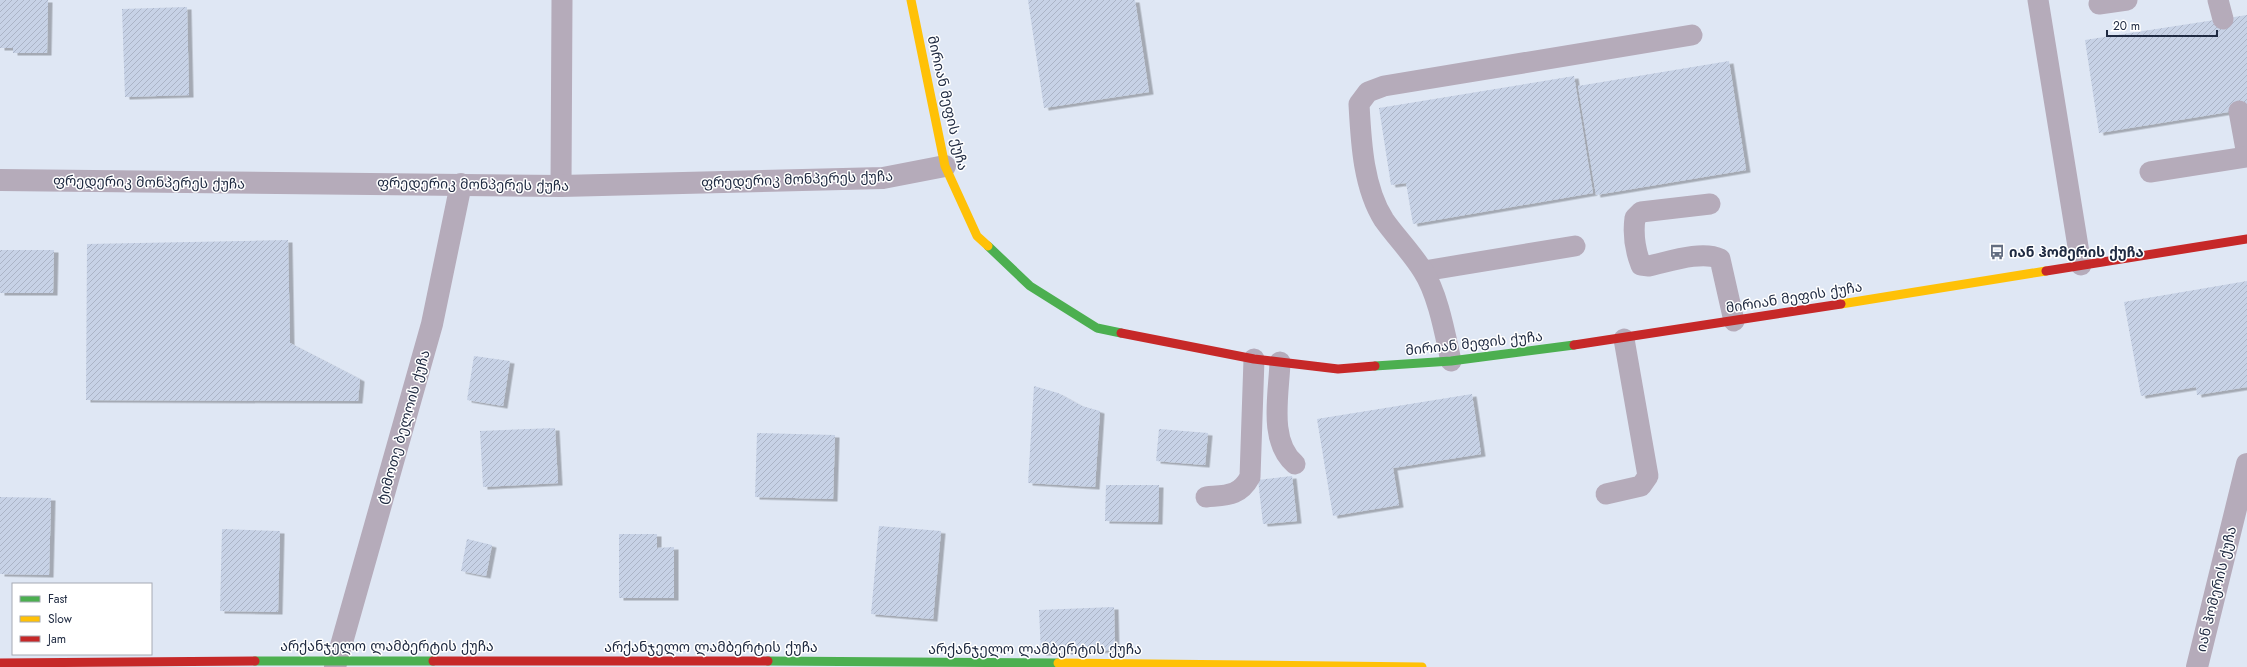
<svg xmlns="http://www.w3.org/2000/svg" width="2247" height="667" font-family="Jost,'Noto Sans Georgian',sans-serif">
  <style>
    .building { fill: url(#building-hatch); filter: url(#shadow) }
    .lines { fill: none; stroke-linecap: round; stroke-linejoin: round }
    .lane { stroke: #b5abba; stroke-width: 21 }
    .street { stroke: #b5abba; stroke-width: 22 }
    .fast { stroke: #4caf50; stroke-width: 9 }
    .slow { stroke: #ffc107; stroke-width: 9 }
    .jam { stroke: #c62828; stroke-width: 9 }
    .labels { text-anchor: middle; stroke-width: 3; stroke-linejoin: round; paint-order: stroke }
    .street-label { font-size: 14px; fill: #202b42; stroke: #fff }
    .poi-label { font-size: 14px; font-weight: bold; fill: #202b42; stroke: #fff; text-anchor: start }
  </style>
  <defs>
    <pattern id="building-hatch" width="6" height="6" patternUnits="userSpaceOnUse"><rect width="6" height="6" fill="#c7d2e6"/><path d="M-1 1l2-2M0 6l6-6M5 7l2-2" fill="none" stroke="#abb4c6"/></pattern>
    <filter id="shadow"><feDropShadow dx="4.5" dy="2.5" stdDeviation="0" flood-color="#0004"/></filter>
  </defs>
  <rect width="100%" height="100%" fill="#dfe7f4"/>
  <g class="building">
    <polygon points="0,0 48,0 47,53 13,53 13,48 0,48"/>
    <polygon points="1028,0 1135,0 1149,92 1044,108"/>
    <polygon points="187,7 189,95 125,97 122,9"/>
    <polygon points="2247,15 2247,109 2099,133 2085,40"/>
    <polygon points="1729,61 1746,170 1596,195 1578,86"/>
    <polygon points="1574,76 1593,193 1413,224 1406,183 1391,185 1379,108"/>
    <polygon points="288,240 290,343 360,379 358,401 86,400 87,244"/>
    <polygon points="0,250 54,250 53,293 0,293"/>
    <polygon points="2247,281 2247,387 2197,395 2196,387 2141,396 2124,302"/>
    <polygon points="474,356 510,361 503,406 467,400"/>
    <polygon points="1034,386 1058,393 1082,406 1100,411 1095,487 1028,483"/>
    <polygon points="1472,394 1481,454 1393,468 1399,505 1333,516 1317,419"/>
    <polygon points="555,428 558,483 483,487 480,431"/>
    <polygon points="1159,429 1208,433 1205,465 1156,461"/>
    <polygon points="757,433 835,435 833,499 755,497"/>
    <polygon points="1292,476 1297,521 1263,524 1258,480"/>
    <polygon points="1106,485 1159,485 1158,522 1105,521"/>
    <polygon points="0,497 51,498 49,575 0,574"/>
    <polygon points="879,526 941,531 933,619 871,614"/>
    <polygon points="222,529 280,531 278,612 220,611"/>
    <polygon points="619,534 657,534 657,548 674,547 674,598 619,598"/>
    <polygon points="467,539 492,545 486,576 461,571"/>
    <polygon points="1114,607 1115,650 1041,653 1039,610"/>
  </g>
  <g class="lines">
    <g class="lane">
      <polyline points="2038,0 2081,265"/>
      <polyline points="2218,0 2223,19"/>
      <polyline points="2099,4 2127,0"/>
      <polyline points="2239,111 2247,155"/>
      <polyline points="2150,172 2247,157"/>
      <polyline points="561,186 562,0"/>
      <path d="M1710 204 1641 212 1635 218C1633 233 1635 250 1641 265L1649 266C1668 262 1702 250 1720 259L1734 321"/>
      <polyline points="1424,271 1575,246"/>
      <path d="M1451 361C1445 334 1438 294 1423 271 1412 253 1396 237 1384 220 1363 187 1361 141 1359 104L1368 92 1384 86 1692 35"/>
      <path d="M1280 362C1279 394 1268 441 1295 464"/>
      <polyline points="1606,494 1641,486 1648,476 1624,339"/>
      <path d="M1206 497C1226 495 1239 497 1250 477L1254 359"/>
    </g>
    <g class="street">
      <polyline points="0,180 561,186 883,178 945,166"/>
      <polyline points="335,667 432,324 461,184"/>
      <polyline points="2197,667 2247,464"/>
    </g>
    <g class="fast">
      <polyline points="988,246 1030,286 1097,328 1121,333"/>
      <polyline points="1375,366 1451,361 1574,345"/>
      <polyline points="255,661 433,661"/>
      <polyline points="768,661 1058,663"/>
    </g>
    <g class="slow">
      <polyline points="911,0 945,166 977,236 988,246"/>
      <polyline points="1841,304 2046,271"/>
      <polyline points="1058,663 1422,667"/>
    </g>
    <g class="jam">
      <polyline points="2046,271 2247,239"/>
      <polyline points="1121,333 1254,359 1338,369 1375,366"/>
      <polyline points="1574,345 1841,304"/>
      <polyline points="433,661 768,661"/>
      <polyline points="0,663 255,661"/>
    </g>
  </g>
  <defs>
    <g id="bus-bare" transform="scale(1.2)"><path d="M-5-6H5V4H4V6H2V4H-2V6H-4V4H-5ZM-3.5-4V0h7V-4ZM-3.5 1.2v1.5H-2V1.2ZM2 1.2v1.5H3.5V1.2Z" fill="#636d80" stroke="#fff" stroke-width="2.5" paint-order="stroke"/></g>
  </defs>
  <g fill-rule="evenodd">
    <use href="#bus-bare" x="1997" y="252"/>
  </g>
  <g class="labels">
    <g class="street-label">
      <text transform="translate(948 103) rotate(77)" y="5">მირიან მეფის ქუჩა</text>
      <text transform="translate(797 179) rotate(-2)" y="5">ფრედერიკ მონპერეს ქუჩა</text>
      <text transform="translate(149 182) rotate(1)" y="5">ფრედერიკ მონპერეს ქუჩა</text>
      <text transform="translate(473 184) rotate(1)" y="5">ფრედერიკ მონპერეს ქუჩა</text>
      <text transform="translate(1794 297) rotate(-9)" y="5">მირიან მეფის ქუჩა</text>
      <text transform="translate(1474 343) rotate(-6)" y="5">მირიან მეფის ქუჩა</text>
      <text transform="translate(403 427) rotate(-74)" y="5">ტიმოთე ბელოის ქუჩა</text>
      <text transform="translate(2216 589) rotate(-76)" y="5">იან ჰომერის ქუჩა</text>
      <text x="387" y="651">არქანჯელო ლამბერტის ქუჩა</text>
      <text x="711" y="652">არქანჯელო ლამბერტის ქუჩა</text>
      <text x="1035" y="654">არქანჯელო ლამბერტის ქუჩა</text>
    </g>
    <g class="poi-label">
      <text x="2009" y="257">იან ჰომერის ქუჩა</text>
    </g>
  </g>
  <rect x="12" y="583" width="140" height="72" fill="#ffffff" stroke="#a6aab3"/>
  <rect x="20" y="596" width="20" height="6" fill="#4caf50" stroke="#a6aab3"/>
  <text x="48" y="603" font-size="12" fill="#202b42">Fast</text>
  <rect x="20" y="616" width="20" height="6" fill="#ffc107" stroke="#a6aab3"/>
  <text x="48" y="623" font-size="12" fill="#202b42">Slow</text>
  <rect x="20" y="636" width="20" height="6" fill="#c62828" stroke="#a6aab3"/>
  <text x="48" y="643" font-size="12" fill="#202b42">Jam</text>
  <path d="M2107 30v6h110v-6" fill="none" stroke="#202b42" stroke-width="2"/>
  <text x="2113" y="30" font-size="12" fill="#202b42" stroke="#ffffff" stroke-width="3" paint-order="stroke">20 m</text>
</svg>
